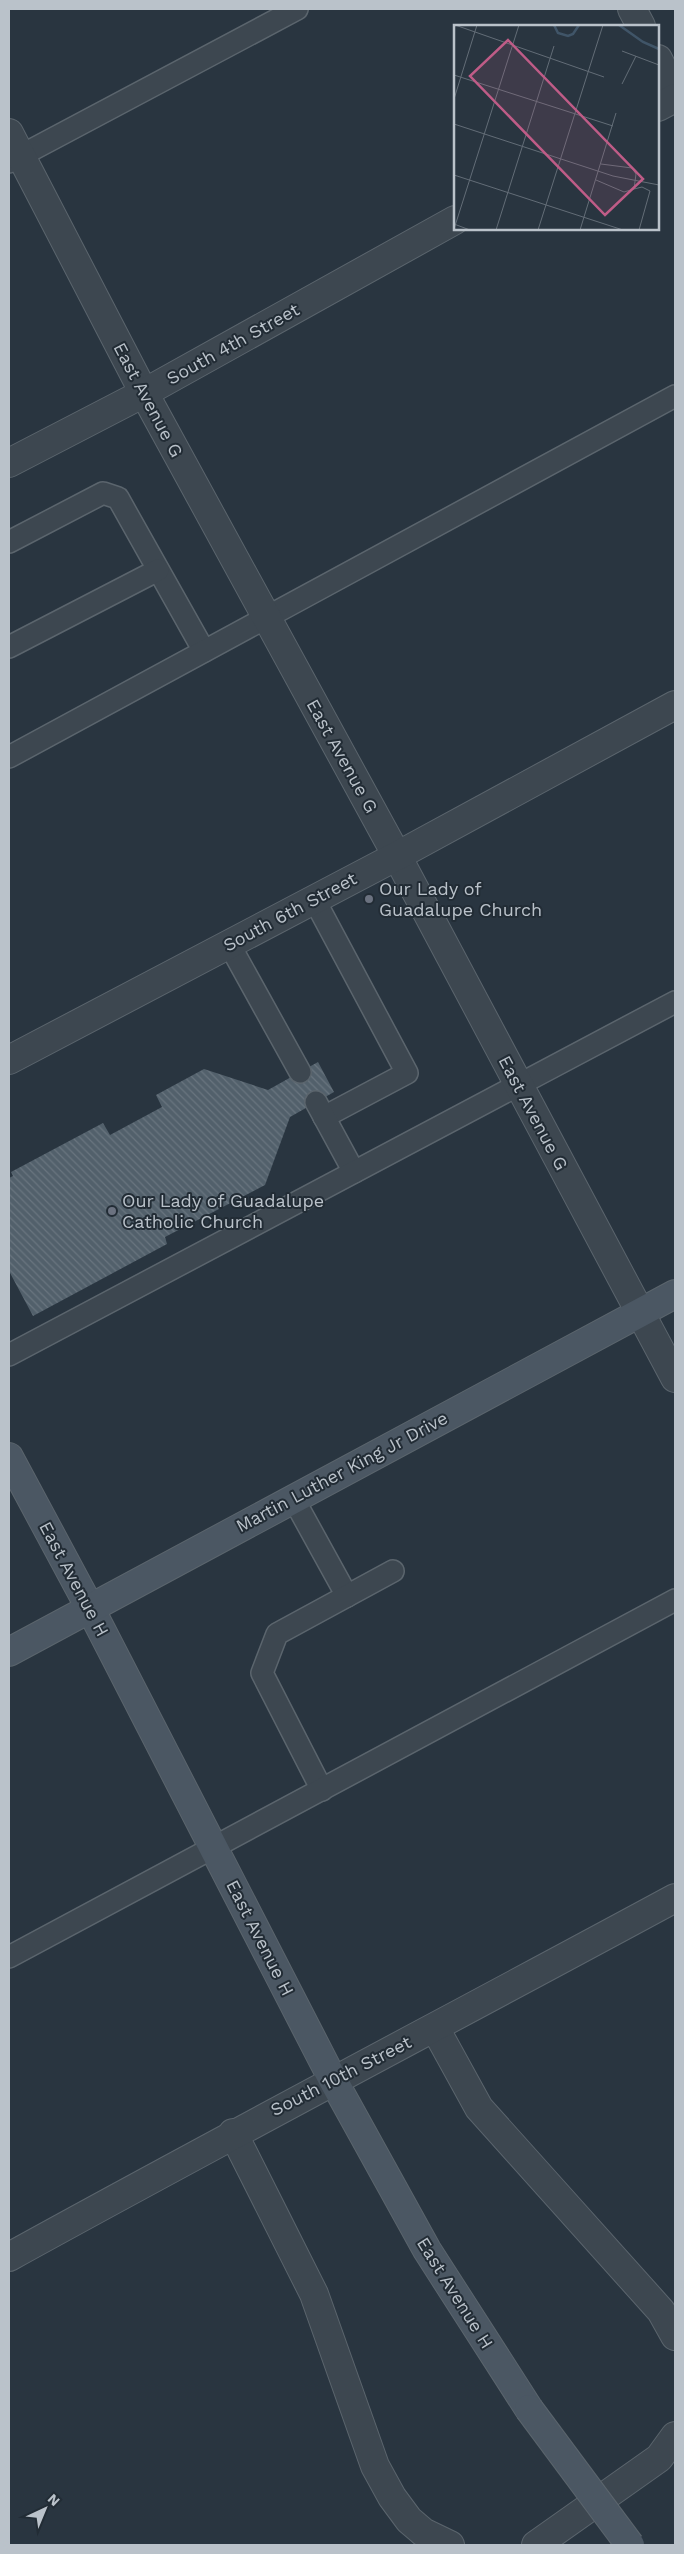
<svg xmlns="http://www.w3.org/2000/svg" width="684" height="2554" font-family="'Work Sans',sans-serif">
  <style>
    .building { fill: url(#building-back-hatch) }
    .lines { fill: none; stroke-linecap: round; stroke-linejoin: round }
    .lane-casing { stroke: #5b656d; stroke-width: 24 }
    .street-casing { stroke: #5b656d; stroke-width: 30 }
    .secondary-casing { stroke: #5b656d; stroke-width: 30 }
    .lane { stroke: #3d4750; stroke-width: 21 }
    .street { stroke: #3d4750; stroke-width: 28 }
    .secondary { stroke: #4b5763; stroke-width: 28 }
    .secondary-bridge-casing { stroke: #5b656d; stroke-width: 30; stroke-linecap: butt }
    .secondary-bridge { stroke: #4b5763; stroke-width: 28 }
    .worship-dot { fill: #6b7280; stroke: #222c35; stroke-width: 2 }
    .labels { text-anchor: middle; stroke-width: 4; stroke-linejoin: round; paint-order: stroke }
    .street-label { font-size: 18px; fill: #bac2ca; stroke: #222c35 }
    .poi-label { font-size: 18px; fill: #bac2ca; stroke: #222c35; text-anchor: start }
    .inset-river { fill: none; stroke: #405568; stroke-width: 2.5 }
    .inset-road { fill: none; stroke: #636d77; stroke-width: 1 }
    .view { fill: #bf5c87; fill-opacity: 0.15; stroke: #bf5c87; stroke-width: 2.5 }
    .inset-edge { fill: none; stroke: #bac2ca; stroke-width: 2.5 }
  </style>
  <defs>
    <pattern id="building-back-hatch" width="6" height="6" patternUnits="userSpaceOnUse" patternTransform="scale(1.25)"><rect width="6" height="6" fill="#52606b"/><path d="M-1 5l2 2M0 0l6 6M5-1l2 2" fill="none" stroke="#69757f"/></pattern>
  </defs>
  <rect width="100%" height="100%" fill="#293540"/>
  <polygon class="building" points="318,1062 334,1092 290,1117 265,1185 165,1237 167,1244 33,1316 9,1271 9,1178 13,1176 11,1172 103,1123 110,1135 162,1107 156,1095 204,1069 268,1090"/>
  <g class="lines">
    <g class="lane-casing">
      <g id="lane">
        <polyline points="9,162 297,9"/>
        <polyline points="9,542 103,493 118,498 204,651"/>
        <polyline points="9,647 158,570"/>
        <polyline points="9,757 675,396"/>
        <polyline points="314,899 407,1073 324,1117"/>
        <polyline points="229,944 300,1072"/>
        <polyline points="316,1102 354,1172"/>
        <polyline points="9,1355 675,1002"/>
        <polyline points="293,1498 347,1596"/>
        <polyline points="322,1790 262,1673 277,1634 393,1571"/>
        <polyline points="9,1957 675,1600"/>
      </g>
    </g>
    <g class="street-casing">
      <g id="street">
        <polyline points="632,9 641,26"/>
        <polyline points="658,59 675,93"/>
        <polyline points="658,107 675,98"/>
        <polyline points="9,133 144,393 397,856 675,1378"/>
        <polyline points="9,463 144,393 455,220"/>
        <polyline points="9,1060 397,856 675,705"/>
        <polyline points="435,2028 479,2108 661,2311 675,2336"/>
        <polyline points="233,2133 314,2294 375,2466 392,2497 409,2520 423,2532 450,2545"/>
        <path d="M9 2257C230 2135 453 2018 675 1898"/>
        <polyline points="536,2545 659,2458 675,2436"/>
      </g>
    </g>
    <g class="secondary-casing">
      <g id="secondary">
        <polyline points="9,1457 90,1608 333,2080 427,2250 529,2409"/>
        <polyline points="9,1652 675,1294"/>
      </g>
    </g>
    <use href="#lane" class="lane"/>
    <use href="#street" class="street"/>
    <use href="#secondary" class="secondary"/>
    <g class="secondary-bridge-casing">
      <polyline id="secondary-bridge" points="529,2409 630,2545"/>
    </g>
    <use href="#secondary-bridge" class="secondary-bridge"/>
  </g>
  <g class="worship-dot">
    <circle cx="369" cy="899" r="5"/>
    <circle cx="112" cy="1211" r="5"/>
  </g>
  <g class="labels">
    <g class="street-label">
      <text transform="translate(233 344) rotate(-29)" y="6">South 4th Street</text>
      <text transform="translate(148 400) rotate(62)" y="6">East Avenue G</text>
      <text transform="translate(342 756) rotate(61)" y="6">East Avenue G</text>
      <text transform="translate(290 912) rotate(-28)" y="6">South 6th Street</text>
      <text transform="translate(533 1113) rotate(62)" y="6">East Avenue G</text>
      <text transform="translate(342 1472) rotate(-28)" y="6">Martin Luther King Jr Drive</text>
      <text transform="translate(74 1579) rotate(62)" y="6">East Avenue H</text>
      <text transform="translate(260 1938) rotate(63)" y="6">East Avenue H</text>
      <text transform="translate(341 2076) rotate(-27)" y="6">South 10th Street</text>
      <text transform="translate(455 2293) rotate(58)" y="6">East Avenue H</text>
    </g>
    <g class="poi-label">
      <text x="379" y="895">Our Lady of<tspan x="379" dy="21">Guadalupe Church</tspan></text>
      <text x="122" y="1207">Our Lady of Guadalupe<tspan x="122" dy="21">Catholic Church</tspan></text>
    </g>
  </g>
  <g transform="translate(454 25)">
    <rect width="205" height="205" fill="#293540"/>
    <path class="inset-river" d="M100 0 104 8 114 11 119 9 125 0M165 0 189 17 205 24"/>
    <path class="inset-road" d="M1 0 150 52M168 26 205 40M0 50 159 101M168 59 182 31M0 74 23 0M0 99 159 151 205 160M0 150 169 205M142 155 170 167 180 164 182 149 178 143 147 139M180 164 188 162 196 166 185 205M0 199 16 205M0 204 65 0M42 205 100 21M84 205 149 0M126 205 162 88"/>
    <path class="view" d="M54 15 189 154 151 190 16 51Z"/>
    <rect width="205" height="205" class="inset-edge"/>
  </g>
  <rect width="684" height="2554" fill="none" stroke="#bac2ca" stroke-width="20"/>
  <g transform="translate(45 2509) rotate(44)" stroke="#222c35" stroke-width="4" paint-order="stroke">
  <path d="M0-4L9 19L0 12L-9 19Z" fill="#bac2ca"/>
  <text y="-8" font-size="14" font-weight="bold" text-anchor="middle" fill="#bac2ca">N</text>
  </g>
</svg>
